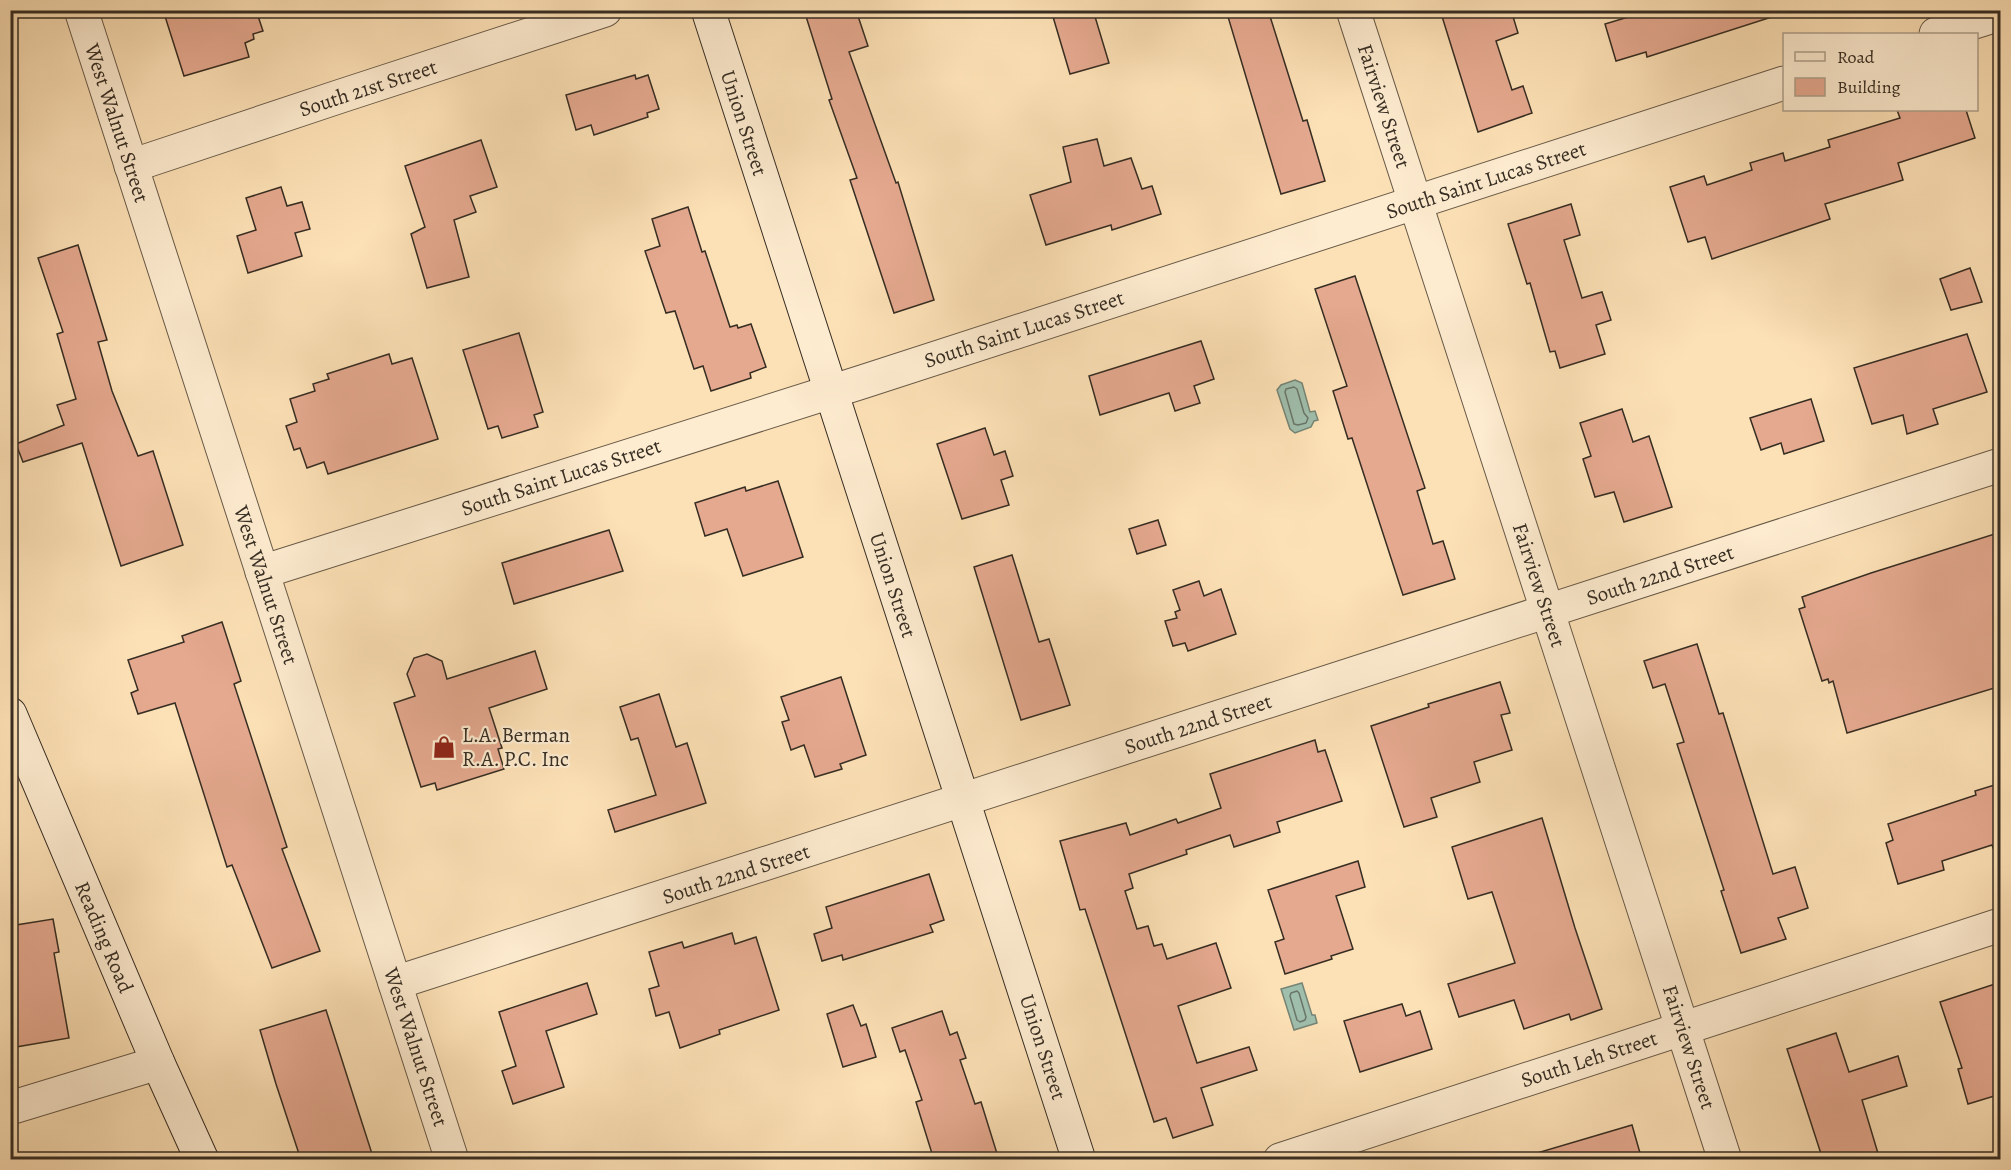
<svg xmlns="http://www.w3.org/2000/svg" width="2011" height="1170" font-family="Alegreya,serif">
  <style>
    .water { fill: #9fbeac; stroke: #758475; stroke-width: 1.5 }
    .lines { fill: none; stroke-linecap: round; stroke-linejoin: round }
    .shore { stroke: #6a7668; stroke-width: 1.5 }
    .building { fill: #e5a98f; stroke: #362d23; stroke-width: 1.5 }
    .street-casing { stroke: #685a48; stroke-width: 35 }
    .secondary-casing { stroke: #362d23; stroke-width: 35 }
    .street { stroke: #feecd0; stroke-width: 33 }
    .secondary { stroke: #feecd0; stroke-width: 33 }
    .labels { text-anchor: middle; stroke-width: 4.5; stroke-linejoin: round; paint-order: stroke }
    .street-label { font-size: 21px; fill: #362d23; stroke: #feecd0 }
    .poi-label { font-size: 21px; fill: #362d23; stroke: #feecd0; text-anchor: start }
  </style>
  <rect width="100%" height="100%" fill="#fde1b6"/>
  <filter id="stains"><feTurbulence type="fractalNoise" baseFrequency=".00333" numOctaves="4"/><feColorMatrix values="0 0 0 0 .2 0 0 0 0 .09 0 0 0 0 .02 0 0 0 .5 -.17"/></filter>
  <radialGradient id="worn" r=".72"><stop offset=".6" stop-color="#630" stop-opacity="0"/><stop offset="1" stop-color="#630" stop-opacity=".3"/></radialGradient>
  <g class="water">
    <polygon points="1295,380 1302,383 1310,412 1315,411 1318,420 1314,421 1311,427 1295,433 1290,429 1277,390 1281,385"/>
    <polygon points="1302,983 1312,1015 1315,1015 1317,1023 1294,1030 1281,989"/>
  </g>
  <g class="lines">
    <g class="shore">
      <polygon points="1294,387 1297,389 1304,413 1308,418 1306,423 1298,425 1294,424 1285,392 1286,389"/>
      <polygon points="1297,991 1299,993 1306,1017 1305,1020 1300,1022 1297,1020 1290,996 1291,993"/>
    </g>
  </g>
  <g class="building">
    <polygon points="163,10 256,10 263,31 253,34 254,39 245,43 249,57 184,76"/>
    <polygon points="804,10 856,10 868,46 849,52 896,183 898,182 934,300 894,313 850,180 857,178 829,100 832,99"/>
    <polygon points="1051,10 1093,10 1109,63 1070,74"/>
    <polygon points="1226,10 1268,10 1303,121 1307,120 1325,181 1281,194"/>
    <polygon points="1440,10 1511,10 1518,33 1496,41 1512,90 1523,86 1532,113 1478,132"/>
    <polygon points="1634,10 1777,10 1778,15 1647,57 1646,52 1616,61 1605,24 1635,15"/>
    <polygon points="635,75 636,79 648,75 659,109 647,113 648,117 594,135 591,125 576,130 566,95"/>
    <polygon points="1897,110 1966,110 1975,138 1898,163 1903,180 1825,204 1830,219 1712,259 1705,237 1688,242 1670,187 1704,176 1707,185 1752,170 1750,163 1783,153 1785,161 1830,147 1828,140 1900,118"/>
    <polygon points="1097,139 1104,166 1131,158 1142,189 1152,186 1161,214 1112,230 1111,225 1046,245 1030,195 1071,182 1063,147"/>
    <polygon points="481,140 497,187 470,196 476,212 454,220 469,277 427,288 411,234 425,227 405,166"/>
    <polygon points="281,187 287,206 302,202 310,229 295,233 302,256 248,273 237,236 256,230 246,198"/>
    <polygon points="1571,204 1580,235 1564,240 1582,298 1602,292 1611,320 1596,325 1605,354 1560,368 1555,351 1550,352 1530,283 1527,284 1508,224"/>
    <polygon points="688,207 702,252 705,251 730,327 737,325 738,328 751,324 766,367 750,373 751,378 711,391 703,366 694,369 675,311 666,313 645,251 660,246 652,219"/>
    <polygon points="78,245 107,340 98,342 112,391 138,456 153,451 183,545 121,566 82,443 23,462 16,444 64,425 57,405 76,399 57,334 63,332 38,258"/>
    <polygon points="1970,268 1982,302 1951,310 1940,279"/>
    <polygon points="1355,276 1425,488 1417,491 1433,544 1443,541 1455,579 1403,595 1352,438 1348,439 1333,391 1347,386 1315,289"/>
    <polygon points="519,333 543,412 534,415 538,427 502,438 498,426 488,429 463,350"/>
    <polygon points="1967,334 1987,392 1933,409 1938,424 1907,434 1903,415 1872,424 1854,368"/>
    <polygon points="1201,341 1214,379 1194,386 1200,403 1175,411 1169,393 1100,415 1089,376"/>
    <polygon points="389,354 392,364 412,358 438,439 328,474 324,462 307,468 300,448 294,450 286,426 297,422 290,399 315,391 313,384 329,379 327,374"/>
    <polygon points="1811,399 1824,441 1784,454 1781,443 1761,450 1750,418"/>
    <polygon points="1622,409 1633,442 1649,436 1672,507 1624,522 1614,492 1595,497 1583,459 1591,456 1580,423"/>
    <polygon points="985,428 994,455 1005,451 1013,476 1001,480 1009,505 962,519 937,444"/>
    <polygon points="778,481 803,557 743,576 727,529 705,536 695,503 745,487 746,491"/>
    <polygon points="1158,520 1166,545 1137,554 1129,529"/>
    <polygon points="609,530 623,571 514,604 502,563"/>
    <polygon points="2001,532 2001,686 1847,733 1833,681 1829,683 1828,679 1822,681 1799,609 1805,607 1802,597 1871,573"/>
    <polygon points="1012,555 1039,642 1049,639 1070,705 1021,720 974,567"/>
    <polygon points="1199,581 1204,596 1221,589 1236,634 1188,651 1185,643 1173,646 1165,621 1177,618 1175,612 1180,610 1173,590"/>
    <polygon points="222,622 241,681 234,684 287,847 282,849 320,951 272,968 232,865 227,867 175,703 138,714 131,693 138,690 128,660 184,642 182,636"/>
    <polygon points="1697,644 1719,714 1723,713 1773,874 1795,867 1808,908 1778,918 1786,939 1741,953 1721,891 1724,890 1677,744 1684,742 1665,684 1653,688 1644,661"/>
    <polygon points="535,651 547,689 489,708 502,748 498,749 504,769 437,790 435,783 421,787 394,703 415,696 407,674 414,658 427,654 442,661 447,679"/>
    <polygon points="841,677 866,755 840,764 842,769 815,777 804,745 791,750 782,722 789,720 781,697"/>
    <polygon points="1500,682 1510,713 1501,715 1512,750 1474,762 1480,782 1431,798 1437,817 1404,827 1371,726 1429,707 1428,704"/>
    <polygon points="659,694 676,747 687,743 706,803 615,832 608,810 656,795 638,738 631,740 620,707"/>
    <polygon points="1315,740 1318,752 1325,750 1342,801 1277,822 1280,832 1234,847 1230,835 1186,850 1187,854 1129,874 1133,888 1125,891 1137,929 1148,926 1154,946 1162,944 1167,959 1216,943 1231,988 1178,1006 1197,1063 1249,1047 1257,1070 1201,1088 1213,1125 1173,1138 1166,1118 1154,1122 1085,909 1080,910 1060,841 1126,823 1130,835 1176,819 1178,823 1221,808 1210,774"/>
    <polygon points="2001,783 2001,855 1996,856 1992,845 1942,861 1944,870 1898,884 1886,843 1893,840 1888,824 1976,795 1975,791"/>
    <polygon points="1542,818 1575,928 1602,1009 1571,1020 1569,1014 1524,1029 1514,1000 1459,1017 1448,984 1515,963 1492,892 1468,899 1452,847"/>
    <polygon points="1358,861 1365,887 1336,896 1353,949 1331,956 1332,959 1285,974 1275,942 1284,939 1268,890"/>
    <polygon points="929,874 944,920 930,925 933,932 843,960 842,955 822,961 814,934 832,928 826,907"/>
    <polygon points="53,919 59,952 54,953 69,1038 10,1048 10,926"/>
    <polygon points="732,933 735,944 756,937 779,1010 719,1030 720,1034 680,1048 669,1012 656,1016 649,989 659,986 649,952 682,942 684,948"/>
    <polygon points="2001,982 2001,1094 1968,1104 1958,1069 1962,1068 1940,1002"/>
    <polygon points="587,983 597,1014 546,1031 564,1087 513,1104 502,1071 516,1066 499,1012"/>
    <polygon points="1402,1004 1406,1016 1420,1011 1432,1049 1360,1072 1344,1021"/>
    <polygon points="853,1005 861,1026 866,1024 876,1057 843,1067 827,1014"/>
    <polygon points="326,1010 356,1104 374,1160 301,1160 276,1084 260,1030"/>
    <polygon points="942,1011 950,1035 957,1032 966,1058 960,1060 975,1104 981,1102 999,1160 934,1160 916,1102 922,1100 905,1050 900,1052 892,1028"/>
    <polygon points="1836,1033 1849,1072 1898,1056 1907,1086 1862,1100 1880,1160 1823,1160 1787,1049"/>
    <polygon points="1632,1125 1642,1160 1538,1160 1537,1153"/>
  </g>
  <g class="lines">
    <g class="street-casing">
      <g id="street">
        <polyline points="81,10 452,1160"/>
        <polyline points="1353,10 1725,1160"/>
        <polyline points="1936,34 2000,14"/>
        <polyline points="131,166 338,97 605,10"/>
        <polyline points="262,572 862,382 1784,83"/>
        <polyline points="395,983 2000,465"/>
        <polyline points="10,1108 158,1063"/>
        <polyline points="1280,1160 2000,925"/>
      </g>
    </g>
    <g class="secondary-casing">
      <g id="secondary">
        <polyline points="708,10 1079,1160"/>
        <polyline points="10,714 158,1063 202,1160"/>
      </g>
    </g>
    <use href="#street" class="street"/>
    <use href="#secondary" class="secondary"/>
  </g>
  <defs>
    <g id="shop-bare" transform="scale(1.8)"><path d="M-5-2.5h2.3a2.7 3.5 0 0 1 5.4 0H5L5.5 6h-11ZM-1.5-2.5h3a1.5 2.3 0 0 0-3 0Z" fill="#8f2418" stroke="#feecd0" stroke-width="2.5" paint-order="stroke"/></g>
  </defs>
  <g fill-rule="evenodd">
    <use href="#shop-bare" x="444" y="747"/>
  </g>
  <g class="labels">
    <g class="street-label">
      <text transform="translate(368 88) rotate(-18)" y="7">South 21st Street</text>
      <text transform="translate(1384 106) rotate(72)" y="7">Fairview Street</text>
      <text transform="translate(117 123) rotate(72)" y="7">West Walnut Street</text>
      <text transform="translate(744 123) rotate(72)" y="7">Union Street</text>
      <text transform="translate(1486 180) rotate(-18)" y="7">South Saint Lucas Street</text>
      <text transform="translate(1024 329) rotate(-18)" y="7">South Saint Lucas Street</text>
      <text transform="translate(561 477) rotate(-18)" y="7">South Saint Lucas Street</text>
      <text transform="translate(1660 575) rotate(-18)" y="7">South 22nd Street</text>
      <text transform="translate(266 585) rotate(72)" y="7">West Walnut Street</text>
      <text transform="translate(893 585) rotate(72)" y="7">Union Street</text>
      <text transform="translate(1539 585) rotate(72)" y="7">Fairview Street</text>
      <text transform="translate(1198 724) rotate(-18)" y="7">South 22nd Street</text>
      <text transform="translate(736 874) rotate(-18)" y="7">South 22nd Street</text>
      <text transform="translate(104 937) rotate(67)" y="7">Reading Road</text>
      <text transform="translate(416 1047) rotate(72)" y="7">West Walnut Street</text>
      <text transform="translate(1043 1047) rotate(72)" y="7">Union Street</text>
      <text transform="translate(1689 1047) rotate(72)" y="7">Fairview Street</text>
      <text transform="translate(1589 1059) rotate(-18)" y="7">South Leh Street</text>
    </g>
    <g class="poi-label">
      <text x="462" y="742">L.A. Berman<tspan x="462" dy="24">R.A. P.C. Inc</tspan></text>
    </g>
  </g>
  <rect width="2011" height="1170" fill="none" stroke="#fde1b6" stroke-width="36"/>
  <rect x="12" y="12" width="1987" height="1146" fill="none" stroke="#362d23" stroke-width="3"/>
  <rect x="18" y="18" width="1975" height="1134" fill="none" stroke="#362d23" stroke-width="1.5"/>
  <rect x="1783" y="33" width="195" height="78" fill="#feecd0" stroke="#aea08b" stroke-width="1.5"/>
  <rect x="1795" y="52" width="30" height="9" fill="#feecd0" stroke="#aea08b" stroke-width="1.5"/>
  <text x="1837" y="63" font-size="18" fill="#362d23">Road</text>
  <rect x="1795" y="78" width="30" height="18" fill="#e5a98f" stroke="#aea08b" stroke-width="1.5"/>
  <text x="1837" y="93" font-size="18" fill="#362d23">Building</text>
  <rect width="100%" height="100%" filter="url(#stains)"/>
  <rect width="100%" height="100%" fill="url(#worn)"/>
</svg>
